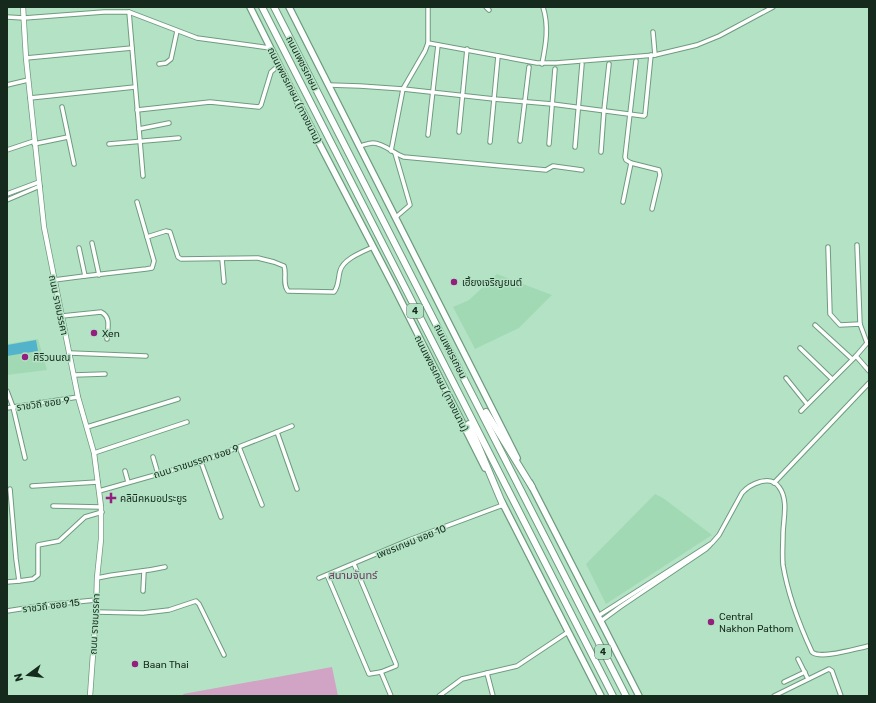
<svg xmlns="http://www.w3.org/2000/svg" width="876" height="703" font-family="Rubik,'Noto Sans Thai',sans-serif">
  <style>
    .built { fill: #a2d9b5 }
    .green { fill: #d1a3c5 }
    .water { fill: #52b3ca }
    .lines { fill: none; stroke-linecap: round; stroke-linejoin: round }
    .minor-casing { stroke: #6e9b7e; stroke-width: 5.5 }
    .tertiary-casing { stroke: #6e9b7e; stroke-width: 6 }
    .secondary-casing { stroke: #6e9b7e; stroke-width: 8 }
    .trunk-casing { stroke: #6e9b7e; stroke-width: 8 }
    .minor { stroke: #fff; stroke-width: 3.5 }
    .tertiary { stroke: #fff; stroke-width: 4.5 }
    .secondary { stroke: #fff; stroke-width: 5.5 }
    .trunk { stroke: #fff; stroke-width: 6 }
    .poi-dot { fill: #93207f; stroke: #b3e3c4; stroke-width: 1.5 }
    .labels { text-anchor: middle; stroke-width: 3; stroke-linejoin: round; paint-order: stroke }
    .shield { fill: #b3e3c4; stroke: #45614f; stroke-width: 1 }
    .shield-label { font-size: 9px; font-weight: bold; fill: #16291d }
    .street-label { font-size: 10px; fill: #16291d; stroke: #b3e3c4 }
    .poi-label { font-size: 10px; fill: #16291d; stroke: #b3e3c4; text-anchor: start }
    .neighbourhood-label { font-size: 11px; fill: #6f3763; stroke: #b3e3c4 }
  </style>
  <rect width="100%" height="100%" fill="#b3e3c4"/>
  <g class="built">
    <polygon points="497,274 552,295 519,328 475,349 453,307 469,300"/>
    <polygon points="38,339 47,370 7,375 7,344"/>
    <polygon points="655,494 663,498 712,535 606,604 586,564"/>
  </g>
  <polygon class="green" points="332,667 338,696 184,696 183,694"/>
  <polygon class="water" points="36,340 38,351 7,356 7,345"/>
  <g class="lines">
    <g class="minor-casing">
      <g id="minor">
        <polyline points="428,7 428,43"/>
        <polyline points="486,7 489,10"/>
        <polyline points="129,12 143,176"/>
        <polyline points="7,17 24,18 104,12 129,12 197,38 270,48"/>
        <polyline points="653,32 655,55"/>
        <polyline points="26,58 132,48"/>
        <polyline points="636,61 625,157 626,160 631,163 659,170 660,175 652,209"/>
        <polyline points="159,64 166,63 171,59 177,31"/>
        <path d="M542 64C546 44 549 26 543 7"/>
        <polyline points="7,85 28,80"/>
        <polyline points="329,85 360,86 403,89 494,99 552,104 644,116 645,115 651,55"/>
        <polyline points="30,98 135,87"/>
        <polyline points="62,107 74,164"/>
        <polyline points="137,110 210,102 259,107 261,105 271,72 279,65"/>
        <polyline points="139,129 169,123"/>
        <polyline points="459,132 467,49"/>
        <polyline points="428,135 438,45"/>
        <polyline points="520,141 529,67"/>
        <polyline points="490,142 498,56"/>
        <polyline points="34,144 68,137"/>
        <polyline points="109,144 179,138"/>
        <polyline points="549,144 555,69"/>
        <path d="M360 146C364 145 369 143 373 143 384 143 394 154 404 157L546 170 553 166 582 170"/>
        <polyline points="575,147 582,64"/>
        <polyline points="7,150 34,141"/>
        <polyline points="391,151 403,89 425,51 428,43 537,63 556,63 655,55 697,45 719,36 773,7"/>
        <polyline points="601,152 604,110 609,64"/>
        <polyline points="395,153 410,205 396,217"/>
        <polyline points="7,194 39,182"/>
        <polyline points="7,200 40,186"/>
        <polyline points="623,202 631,163"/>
        <path d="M147 237 166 231 170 232 178 257 181 259 258 258 274 262 284 266C287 274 282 284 288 291L334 292C339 286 338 278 340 271 343 259 362 252 373 247"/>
        <polyline points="92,243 99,275"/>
        <polyline points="857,245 860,324"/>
        <polyline points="828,247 830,314 840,325 860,324 867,343"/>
        <polyline points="79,248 85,276"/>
        <polyline points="222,259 224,282"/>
        <polyline points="54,280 85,276 146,269 152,268 154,261 137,202"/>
        <path d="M62 316 101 312C112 317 107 330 107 339"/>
        <polyline points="815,325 852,359"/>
        <polyline points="800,348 832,379"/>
        <polyline points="70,353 146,356"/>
        <polyline points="856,356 868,342"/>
        <polyline points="74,375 105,374"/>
        <polyline points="786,378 807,404"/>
        <polyline points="7,391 13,407 25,458"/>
        <polyline points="7,408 78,397"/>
        <polyline points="801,411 856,356 869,371"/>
        <polyline points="87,427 178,399"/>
        <polyline points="277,432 297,489"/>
        <polyline points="239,447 262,505"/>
        <polyline points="94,453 187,422"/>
        <polyline points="153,457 158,474"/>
        <polyline points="201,462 221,517"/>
        <polyline points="125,471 128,482"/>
        <polyline points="774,483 869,383"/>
        <polyline points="32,486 98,482"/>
        <polyline points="99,491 201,462 292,426"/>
        <polyline points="53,506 101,507"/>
        <polyline points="327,575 369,674 381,672 396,666 396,664 354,564"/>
        <path d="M97 578C120 573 143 572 165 567"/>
        <polyline points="319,578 409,540 503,505"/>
        <polyline points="19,581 33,579 38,575 38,545 59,541 85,517 102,512"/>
        <polyline points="7,582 19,581 16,559 10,489"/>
        <polyline points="143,591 144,571"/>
        <polyline points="7,611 45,605 96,600"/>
        <polyline points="96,612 143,613 169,610 196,601 199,604 224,655"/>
        <path d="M598 616 712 543 719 535 742 493C750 484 770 474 779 487 789 500 783 520 783 535 783 544 782 555 783 565 788 595 799 624 812 652 820 660 857 648 869 646"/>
        <polyline points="601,621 620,607 706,549 710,545"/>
        <polyline points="798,659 808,679"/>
        <polyline points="381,672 391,696"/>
        <polyline points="487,673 493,696"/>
        <polyline points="784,682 805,672"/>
        <polyline points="439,696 462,679 517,666 568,632"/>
        <polyline points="774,696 829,669 832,671 841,696"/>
      </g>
    </g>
    <g class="tertiary-casing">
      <polyline id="tertiary" points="23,7 26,58 44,227 78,397 94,453 101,507 101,539 97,578 96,612 90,696"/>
    </g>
    <g class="secondary-casing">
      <g id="secondary">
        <polyline points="250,7 291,89 393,285 485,468"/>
        <polyline points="289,7 517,458"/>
        <polyline points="530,483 639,696"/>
        <polyline points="502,502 601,696"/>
      </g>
    </g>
    <g class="trunk-casing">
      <g id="trunk">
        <polyline points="262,7 613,696"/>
        <polyline points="274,7 626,696"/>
        <polyline points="486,412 532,487"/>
        <polyline points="469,424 503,505"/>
      </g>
    </g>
    <use href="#minor" class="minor"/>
    <use href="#tertiary" class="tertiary"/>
    <use href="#secondary" class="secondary"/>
    <use href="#trunk" class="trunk"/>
  </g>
  <g class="poi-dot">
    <circle cx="454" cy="282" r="4"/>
    <circle cx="94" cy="333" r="4"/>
    <circle cx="25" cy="357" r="4"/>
    <path d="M109 492h4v4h4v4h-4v4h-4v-4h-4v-4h4z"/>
    <circle cx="711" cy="622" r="4"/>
    <circle cx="135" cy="664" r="4"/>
  </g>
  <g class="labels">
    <g class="shield">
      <rect x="407" y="304" width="16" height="14" rx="3"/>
      <rect x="595" y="645" width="16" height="14" rx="3"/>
    </g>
    <g class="shield-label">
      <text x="415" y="314">4</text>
      <text x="603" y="655">4</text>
    </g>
    <g class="street-label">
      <text transform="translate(303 63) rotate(63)" y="4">ถนนเพชรเกษม</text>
      <text transform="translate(295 95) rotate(63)" y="4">ถนนเพชรเกษม (ทางขนาน)</text>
      <text transform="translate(59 305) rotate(78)" y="4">ถนน ราชมรรคา</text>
      <text transform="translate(451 351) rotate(63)" y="4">ถนนเพชรเกษม</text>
      <text transform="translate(442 383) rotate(63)" y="4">ถนนเพชรเกษม (ทางขนาน)</text>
      <text transform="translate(43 403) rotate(-8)" y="4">ราชวิถี ซอย 9</text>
      <text transform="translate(196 461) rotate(-18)" y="4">ถนน ราชมรรคา ซอย 9</text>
      <text transform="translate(411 541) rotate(-22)" y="4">เพชรเกษม ซอย 10</text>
      <text transform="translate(51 605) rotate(-7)" y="4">ราชวิถี ซอย 15</text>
      <text transform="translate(94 624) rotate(-87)" y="4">ถนน ราชมรรคา</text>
    </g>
    <g class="poi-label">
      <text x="462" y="286">เฮี้ยงเจริญยนต์</text>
      <text x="102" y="337">Xen</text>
      <text x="33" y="361">ศิริวนนณ</text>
      <text x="120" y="502">คลินิคหมอประยูร</text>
      <text x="719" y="620">Central<tspan x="719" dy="12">Nakhon Pathom</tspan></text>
      <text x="143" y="668">Baan Thai</text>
    </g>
    <g class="neighbourhood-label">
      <text x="353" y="579">สนามจันทร์</text>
    </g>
  </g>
  <rect width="876" height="703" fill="none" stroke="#16291d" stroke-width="16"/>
  <g transform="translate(28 675) rotate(255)" stroke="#b3e3c4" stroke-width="3" paint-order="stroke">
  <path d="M0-3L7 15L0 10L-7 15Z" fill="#16291d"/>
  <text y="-6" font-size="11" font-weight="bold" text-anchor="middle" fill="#16291d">N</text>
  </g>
</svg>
